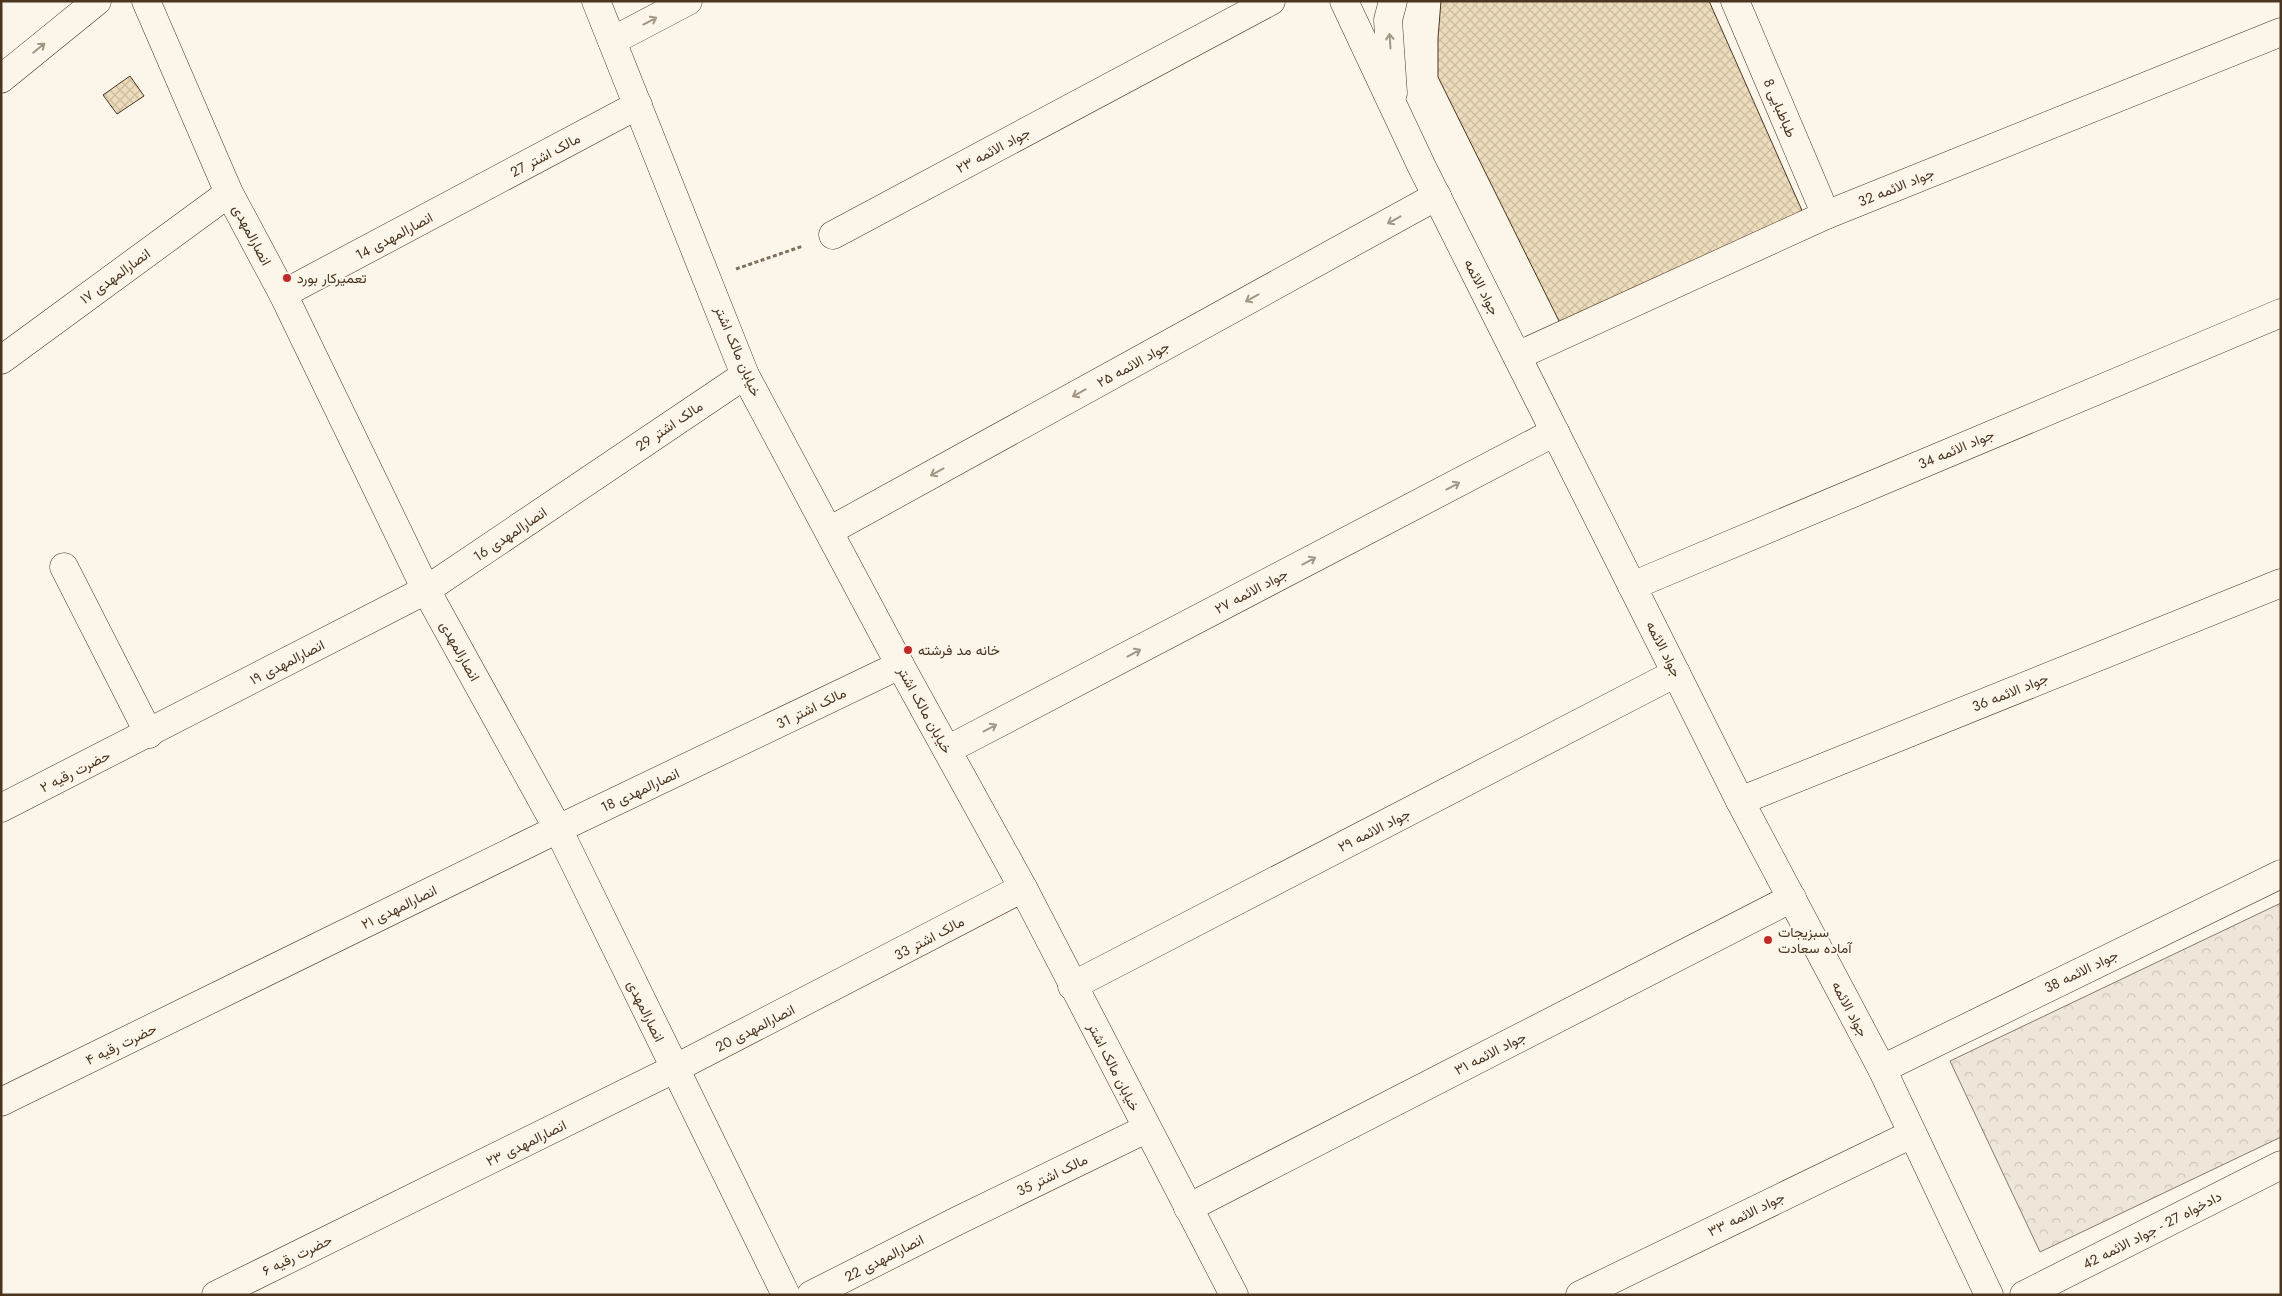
<svg xmlns="http://www.w3.org/2000/svg" width="2282" height="1296" font-family="Jost,Vazirmatn,sans-serif">
  <style>
    .forest { fill: url(#forest-crowns); stroke: #887966 }
    .building { fill: url(#building-cross-hatch); stroke: #4a3520 }
    .lines { fill: none; stroke-linecap: round; stroke-linejoin: round }
    .minor-casing { stroke: #4a3520; stroke-width: 29 }
    .major-casing { stroke: #4a3520; stroke-width: 29 }
    .path { stroke: #7f6f5c; stroke-width: 3; stroke-dasharray: 4 2.5; stroke-linecap: butt }
    .minor { stroke: #fbf6e9; stroke-width: 28 }
    .major { stroke: #fbf6e9; stroke-width: 28 }
    .oneway { stroke: #a29684 }
    .poi-dot { fill: #c62828; stroke: #fbf6e9; stroke-width: 2 }
    .labels { text-anchor: middle; stroke-width: 4; stroke-linejoin: round; paint-order: stroke }
    .street-label { font-size: 14px; fill: #4a3520; stroke: #fbf6e9 }
    .poi-label { font-size: 14px; fill: #4a3520; stroke: #fbf6e9; text-anchor: start }
  </style>
  <defs>
    <pattern id="forest-crowns" width="20" height="18" patternUnits="userSpaceOnUse" patternTransform="scale(1.25)"><rect width="20" height="18" fill="#ede6d9"/><path d="M2 6a3 3 0 1 1 6 0M12 15a3 3 0 1 1 6 0" fill="none" stroke="#cdc6ba"/></pattern>
    <pattern id="building-cross-hatch" width="8" height="8" patternUnits="userSpaceOnUse" patternTransform="scale(1.25)"><rect width="8" height="8" fill="#ecdcbc"/><path d="M0 0l8 8M0 8l8-8" fill="none" stroke="#ccbda1"/></pattern>
  </defs>
  <rect width="100%" height="100%" fill="#fbf6e9"/>
  <polygon class="forest" points="2281,903 2281,1137 2040,1252 1950,1061"/>
  <g class="building">
    <polygon points="1441,1 1709,1 1808,224 1560,323 1438,77 1438,38"/>
    <polygon points="130,76 144,96 117,114 103,95"/>
  </g>
  <g class="lines">
    <g class="minor-casing">
      <g id="minor">
        <polyline points="146,1 229,193 283,294 426,590 558,829 786,1295"/>
        <polyline points="596,1 745,375 900,665 1023,888 1234,1295"/>
        <polyline points="1344,1 1421,165 1740,801 1882,1069 1989,1295"/>
        <polyline points="1735,1 1826,215"/>
        <polyline points="612,41 688,1"/>
        <polyline points="1393,93 1388,20 1393,1"/>
        <polyline points="833,235 1271,1"/>
        <polyline points="283,294 638,105"/>
        <polyline points="1517,356 1826,215 2281,32"/>
        <polyline points="1,360 229,193"/>
        <polyline points="829,531 1437,196"/>
        <polyline points="64,567 149,734"/>
        <polyline points="1632,586 2281,313"/>
        <polyline points="947,750 1555,432"/>
        <polyline points="1740,801 2281,583"/>
        <polyline points="1,808 426,590 745,375"/>
        <polyline points="1072,986 1676,673"/>
        <polyline points="1882,1069 2281,874"/>
        <polyline points="1,1102 558,829 900,665"/>
        <polyline points="1188,1208 1792,898"/>
        <polyline points="216,1295 674,1069 1023,888"/>
        <polyline points="811,1295 957,1221 1146,1129"/>
        <polyline points="1580,1295 1912,1134"/>
        <polyline points="2024,1295 2281,1165"/>
      </g>
    </g>
    <g class="major-casing">
      <polyline id="major" points="1,79 97,1"/>
    </g>
    <polyline class="path" points="736,269 803,246"/>
    <use href="#minor" class="minor"/>
    <use href="#major" class="major"/>
  </g>
  <defs><path id="oneway-shaft" d="M-6 0H5M1.5-3L5.5 0L1.5 3" fill="none" stroke-width="1.6" stroke-linecap="round" stroke-linejoin="round" transform="scale(1.25)"/></defs>
  <g class="oneway">
    <use href="#oneway-shaft" transform="translate(650 21) rotate(-28)"/>
    <use href="#oneway-shaft" transform="translate(1390 41) rotate(-94)"/>
    <use href="#oneway-shaft" transform="translate(39 48) rotate(-39)"/>
    <use href="#oneway-shaft" transform="translate(1394 220) rotate(151)"/>
    <use href="#oneway-shaft" transform="translate(1252 298) rotate(151)"/>
    <use href="#oneway-shaft" transform="translate(1079 393) rotate(151)"/>
    <use href="#oneway-shaft" transform="translate(937 472) rotate(151)"/>
    <use href="#oneway-shaft" transform="translate(1453 486) rotate(-28)"/>
    <use href="#oneway-shaft" transform="translate(1309 561) rotate(-28)"/>
    <use href="#oneway-shaft" transform="translate(1134 653) rotate(-28)"/>
    <use href="#oneway-shaft" transform="translate(990 728) rotate(-28)"/>
  </g>
  <g class="poi-dot">
    <circle cx="287" cy="278" r="5"/>
    <circle cx="908" cy="650" r="5"/>
    <circle cx="1768" cy="940" r="5"/>
  </g>
  <g class="labels">
    <g class="street-label">
      <text transform="translate(1780 108) rotate(67)" y="5">طباطبایی 8</text>
      <text transform="translate(993 150) rotate(-28)" y="5">جواد الائمه ۲۳</text>
      <text transform="translate(545 155) rotate(-28)" y="5">مالک اشتر 27</text>
      <text transform="translate(1896 187) rotate(-22)" y="5">جواد الائمه 32</text>
      <text transform="translate(252 235) rotate(62)" y="5">انصارالمهدی</text>
      <text transform="translate(394 236) rotate(-28)" y="5">انصارالمهدی 14</text>
      <text transform="translate(115 276) rotate(-36)" y="5">انصارالمهدی ۱۷</text>
      <text transform="translate(1482 287) rotate(63)" y="5">جواد الائمه</text>
      <text transform="translate(738 351) rotate(67)" y="5">خیابان مالک اشتر</text>
      <text transform="translate(1133 364) rotate(-29)" y="5">جواد الائمه ۲۵</text>
      <text transform="translate(669 426) rotate(-34)" y="5">مالک اشتر 29</text>
      <text transform="translate(1956 449) rotate(-23)" y="5">جواد الائمه 34</text>
      <text transform="translate(510 534) rotate(-34)" y="5">انصارالمهدی 16</text>
      <text transform="translate(1251 591) rotate(-28)" y="5">جواد الائمه ۲۷</text>
      <text transform="translate(1664 649) rotate(63)" y="5">جواد الائمه</text>
      <text transform="translate(460 651) rotate(61)" y="5">انصارالمهدی</text>
      <text transform="translate(287 662) rotate(-27)" y="5">انصارالمهدی ۱۹</text>
      <text transform="translate(2010 692) rotate(-22)" y="5">جواد الائمه 36</text>
      <text transform="translate(811 708) rotate(-26)" y="5">مالک اشتر 31</text>
      <text transform="translate(925 710) rotate(61)" y="5">خیابان مالک اشتر</text>
      <text transform="translate(75 771) rotate(-27)" y="5">حضرت رقیه ۲</text>
      <text transform="translate(640 790) rotate(-25)" y="5">انصارالمهدی 18</text>
      <text transform="translate(1374 830) rotate(-27)" y="5">جواد الائمه ۲۹</text>
      <text transform="translate(399 907) rotate(-26)" y="5">انصارالمهدی ۲۱</text>
      <text transform="translate(929 938) rotate(-28)" y="5">مالک اشتر 33</text>
      <text transform="translate(2081 971) rotate(-26)" y="5">جواد الائمه 38</text>
      <text transform="translate(1850 1009) rotate(62)" y="5">جواد الائمه</text>
      <text transform="translate(646 1011) rotate(64)" y="5">انصارالمهدی</text>
      <text transform="translate(755 1028) rotate(-27)" y="5">انصارالمهدی 20</text>
      <text transform="translate(121 1044) rotate(-26)" y="5">حضرت رقیه ۴</text>
      <text transform="translate(1490 1053) rotate(-27)" y="5">جواد الائمه ۳۱</text>
      <text transform="translate(1114 1067) rotate(63)" y="5">خیابان مالک اشتر</text>
      <text transform="translate(526 1143) rotate(-26)" y="5">انصارالمهدی ۲۳</text>
      <text transform="translate(1052 1175) rotate(-26)" y="5">مالک اشتر 35</text>
      <text transform="translate(1746 1214) rotate(-26)" y="5">جواد الائمه ۳۳</text>
      <text transform="translate(2152 1230) rotate(-27)" y="5">دادخواه 27 - جواد الائمه 42</text>
      <text transform="translate(297 1255) rotate(-26)" y="5">حضرت رقیه ۶</text>
      <text transform="translate(884 1258) rotate(-27)" y="5">انصارالمهدی 22</text>
    </g>
    <g class="poi-label">
      <text x="297" y="283">تعمیرکار بورد</text>
      <text x="918" y="655">خانه مد فرشته</text>
      <text x="1778" y="937">سبزیجات<tspan x="1778" dy="16">آماده سعادت</tspan></text>
    </g>
  </g>
  <rect width="2282" height="1296" fill="none" stroke="#4a3520" stroke-width="5"/>
</svg>
